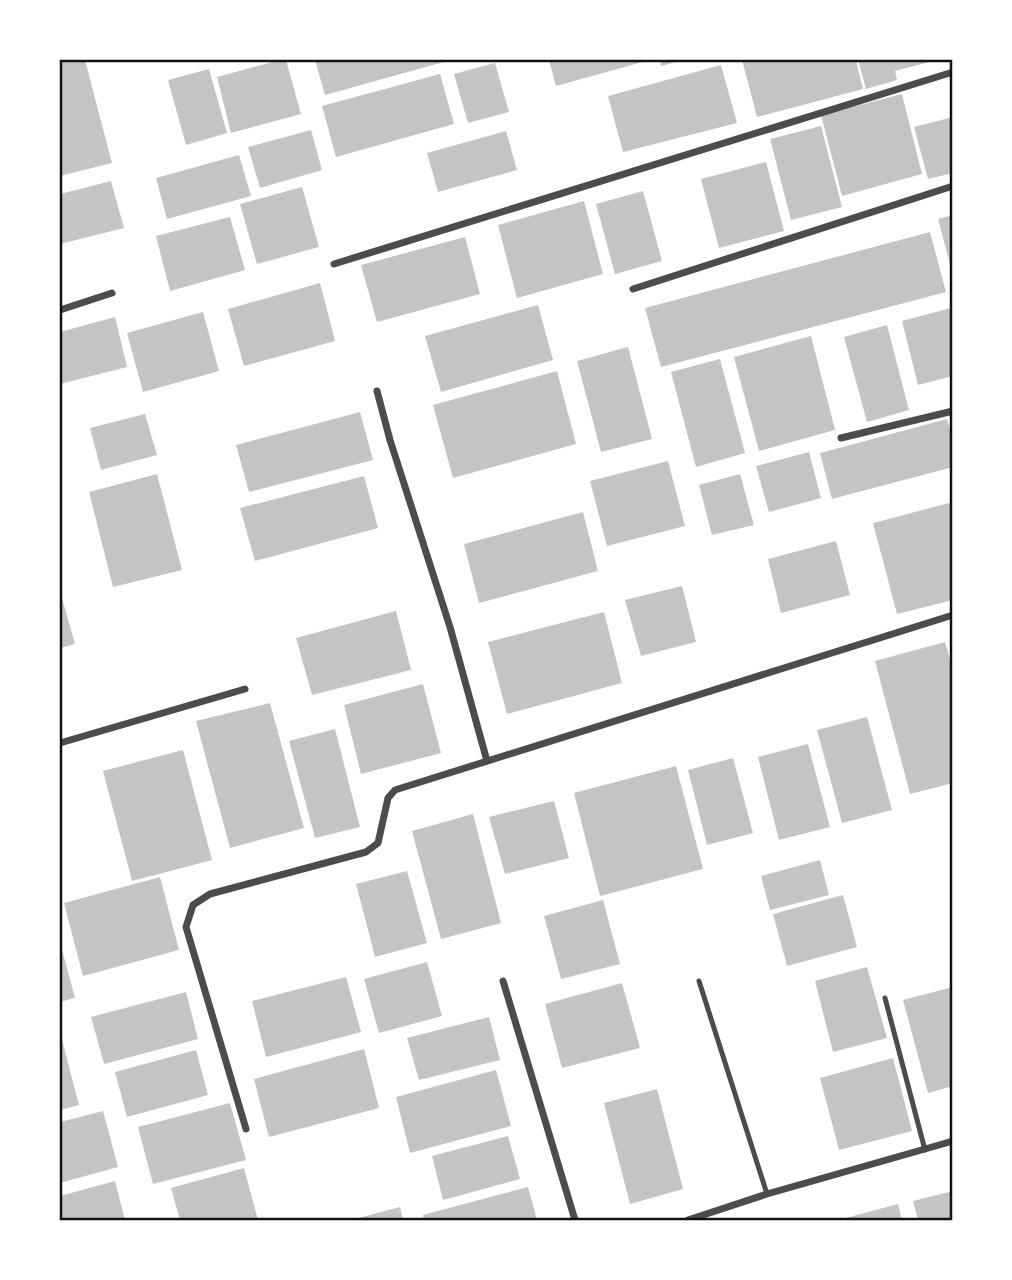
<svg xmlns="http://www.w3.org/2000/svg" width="1012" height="1280" font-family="Ubuntu,sans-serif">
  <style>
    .building { fill: #c4c4c4 }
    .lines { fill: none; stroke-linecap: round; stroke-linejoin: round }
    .service { stroke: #4c4c4c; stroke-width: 5 }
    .minor { stroke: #4c4c4c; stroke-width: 7 }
    .neatline { fill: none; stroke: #111; stroke-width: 2.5 }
  </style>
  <rect width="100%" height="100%" fill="#fff"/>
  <g class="building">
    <polygon points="60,60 85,60 112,163 60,176"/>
    <polygon points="280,60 286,60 301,114 231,133 217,77"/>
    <polygon points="315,60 451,60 325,95"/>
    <polygon points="549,60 650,60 556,86"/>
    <polygon points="660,60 683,60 661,66"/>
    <polygon points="742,60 856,60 863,89 757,117"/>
    <polygon points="858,60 937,60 895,71 897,80 866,89"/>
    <polygon points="495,63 509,112 468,123 454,74"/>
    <polygon points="721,65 737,123 623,152 608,96"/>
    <polygon points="209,69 227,133 186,145 168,80"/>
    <polygon points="440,74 454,124 336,157 322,106"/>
    <polygon points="902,94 922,174 842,196 821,115"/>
    <polygon points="953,117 953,173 928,179 914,127"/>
    <polygon points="821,126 842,207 791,220 770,139"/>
    <polygon points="311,130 322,170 260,188 248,147"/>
    <polygon points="506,131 517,170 438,192 427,153"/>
    <polygon points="239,155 251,196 167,219 156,178"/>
    <polygon points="766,162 784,231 719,248 701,179"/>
    <polygon points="111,181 124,228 60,244 60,194"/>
    <polygon points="302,187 319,247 257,264 240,204"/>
    <polygon points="643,191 662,261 615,274 596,204"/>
    <polygon points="584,201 603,274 517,298 498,225"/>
    <polygon points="953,215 953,271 952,272 938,219"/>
    <polygon points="230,217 245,270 170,291 156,236"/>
    <polygon points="930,232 946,292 661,367 645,308"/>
    <polygon points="465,237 480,294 377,322 361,265"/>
    <polygon points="320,283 335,341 244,366 228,309"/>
    <polygon points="538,305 553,360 441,392 425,336"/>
    <polygon points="951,308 953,376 918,385 902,321"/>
    <polygon points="203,312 219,371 143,392 127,333"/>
    <polygon points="115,317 127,367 60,384 60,332"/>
    <polygon points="887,325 909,410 867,422 844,337"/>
    <polygon points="811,336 835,430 759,451 734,357"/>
    <polygon points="628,347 652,439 601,452 577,361"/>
    <polygon points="720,359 745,453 696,467 671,372"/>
    <polygon points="557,371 576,444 453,478 433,405"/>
    <polygon points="360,412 373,460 249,492 236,445"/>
    <polygon points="145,414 157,455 101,470 90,428"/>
    <polygon points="947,419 953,439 953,467 832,499 820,453"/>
    <polygon points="809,452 821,498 769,512 756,466"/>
    <polygon points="668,461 685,526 607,546 590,481"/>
    <polygon points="157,474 182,570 113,587 89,492"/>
    <polygon points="740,474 754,525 712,535 699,485"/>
    <polygon points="364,476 378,528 255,561 240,508"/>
    <polygon points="953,502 953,600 897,614 873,523"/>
    <polygon points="583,512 598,571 479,603 464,544"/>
    <polygon points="836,541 850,595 781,613 768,559"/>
    <polygon points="682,586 696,642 641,656 625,600"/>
    <polygon points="60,591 75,644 60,648"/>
    <polygon points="396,611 411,670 312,695 296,638"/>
    <polygon points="604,612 622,683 507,714 488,642"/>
    <polygon points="945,642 953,670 953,783 910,794 875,661"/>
    <polygon points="423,684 441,753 361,774 344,705"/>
    <polygon points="270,703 304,828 230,848 196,721"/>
    <polygon points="867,717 892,810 842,823 817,730"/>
    <polygon points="335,729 360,827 315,838 289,741"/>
    <polygon points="808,744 830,827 779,840 758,757"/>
    <polygon points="183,750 212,860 132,881 103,771"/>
    <polygon points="733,758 753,833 707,845 688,770"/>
    <polygon points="676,766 703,869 600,896 574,793"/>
    <polygon points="554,801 569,858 505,874 489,817"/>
    <polygon points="473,814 501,923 441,939 412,831"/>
    <polygon points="820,860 829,895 770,910 761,876"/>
    <polygon points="407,871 427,943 375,957 356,884"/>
    <polygon points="160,877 179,950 83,976 64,903"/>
    <polygon points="843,895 857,947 787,966 773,914"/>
    <polygon points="603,900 620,964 561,979 544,916"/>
    <polygon points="60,942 75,998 60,1002"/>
    <polygon points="427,962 442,1016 379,1033 364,979"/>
    <polygon points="867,967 887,1038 833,1052 815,981"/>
    <polygon points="346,977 361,1032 266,1057 252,1001"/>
    <polygon points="622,983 640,1048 562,1068 545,1004"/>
    <polygon points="953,987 953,1086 928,1093 903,1000"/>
    <polygon points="186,992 198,1039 104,1064 91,1017"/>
    <polygon points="489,1017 500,1060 419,1080 407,1038"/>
    <polygon points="60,1032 79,1105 60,1110"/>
    <polygon points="364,1049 379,1108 269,1137 254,1079"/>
    <polygon points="196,1050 208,1095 127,1117 115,1072"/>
    <polygon points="893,1058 912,1131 839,1150 820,1078"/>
    <polygon points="496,1070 511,1126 410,1153 396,1097"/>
    <polygon points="657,1089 683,1189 630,1204 604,1103"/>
    <polygon points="230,1103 246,1160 153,1184 138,1127"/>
    <polygon points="103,1111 118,1167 60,1183 60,1122"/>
    <polygon points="508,1136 520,1179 443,1200 432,1156"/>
    <polygon points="244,1168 258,1220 180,1220 171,1188"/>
    <polygon points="115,1181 125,1220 60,1220 60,1196"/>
    <polygon points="528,1187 537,1220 424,1220 423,1215"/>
    <polygon points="953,1191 953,1220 918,1220 913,1201"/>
    <polygon points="898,1204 902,1220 838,1220"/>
    <polygon points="400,1207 403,1220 351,1220"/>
  </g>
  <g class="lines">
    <g class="service">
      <polyline points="699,981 767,1194"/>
      <polyline points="885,998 925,1150"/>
    </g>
    <g class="minor">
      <polyline points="334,264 953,72"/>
      <polyline points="633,289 953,186"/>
      <polyline points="60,310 112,293"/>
      <polyline points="377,391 390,440 450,627 487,761"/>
      <polyline points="841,438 953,411"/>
      <polyline points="60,743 245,689"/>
      <polyline points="503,981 575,1220"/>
      <polyline points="246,1129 186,927 193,905 210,894 366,852 378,843 388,798 395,790 953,615"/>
      <polyline points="688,1220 767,1194 953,1141"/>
    </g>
  </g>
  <rect width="1012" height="1280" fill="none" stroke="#ffffff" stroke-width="122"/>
  <rect x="61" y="61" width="890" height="1158" class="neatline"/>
</svg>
